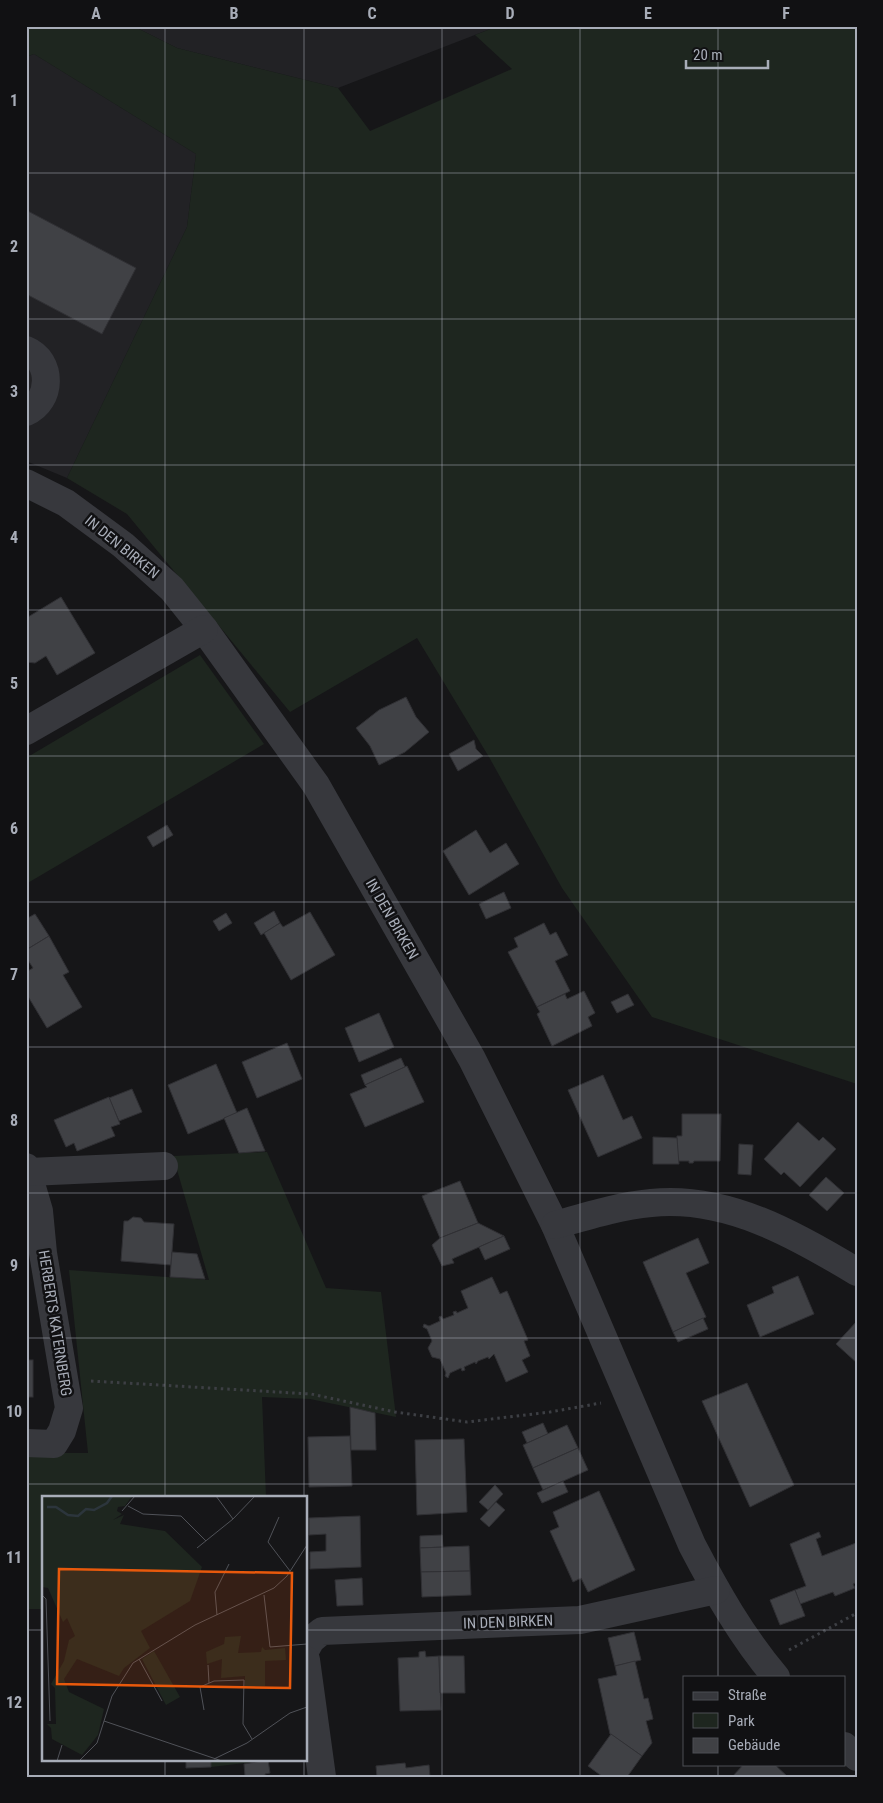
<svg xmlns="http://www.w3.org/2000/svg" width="883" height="1803" font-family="'Roboto Condensed',sans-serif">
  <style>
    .built { fill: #222225 }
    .green { fill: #1e261f }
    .building { fill: #404145; stroke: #303034 }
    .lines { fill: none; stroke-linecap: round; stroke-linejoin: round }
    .path { stroke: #3d3f44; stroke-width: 3; stroke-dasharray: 2.5 4; stroke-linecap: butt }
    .minor { stroke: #37383d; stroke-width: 28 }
    .grid { fill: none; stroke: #a8adb8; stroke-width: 1; stroke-opacity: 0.55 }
    .labels { text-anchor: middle; stroke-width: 5; stroke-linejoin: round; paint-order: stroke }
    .street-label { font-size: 15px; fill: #a8adb8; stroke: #111113 }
    .inset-river { fill: none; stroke: #2c353c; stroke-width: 2.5 }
    .inset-road { fill: none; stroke: #505258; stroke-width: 1 }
    .view { fill: #e8590c; fill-opacity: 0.15; stroke: #e8590c; stroke-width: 2.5 }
    .inset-edge { fill: none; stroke: #a8adb8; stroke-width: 2.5 }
    .neatline { fill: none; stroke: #a8adb8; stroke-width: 2 }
    .grid-label { font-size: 16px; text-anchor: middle; font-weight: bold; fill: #a8adb8 }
  </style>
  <rect width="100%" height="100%" fill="#161618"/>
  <g class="built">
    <polygon points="133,26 498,26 338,88 177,48"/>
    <polygon points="34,54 196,154 187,227 67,478 26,461 26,57"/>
  </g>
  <g class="green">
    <polygon points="26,26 133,26 177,48 338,88 370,131 512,69 475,35 498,26 857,26 857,1084 652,1017 562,888 489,757 417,638 290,712 127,514 67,478 187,227 196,154 34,54 26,57"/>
    <polygon points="200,655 264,744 26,884 26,758"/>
    <polygon points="267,1152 326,1288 381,1292 396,1417 310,1399 262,1397 266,1497 44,1497 44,1609 26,1609 26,1453 88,1453 69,1270 209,1280 173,1156"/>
    <polygon points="211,1759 278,1759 211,1767"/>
  </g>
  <g class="building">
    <polygon points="26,210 136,268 102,334 26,294"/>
    <polygon points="61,597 95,653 57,675 46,656 35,663 26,662 26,615 28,617"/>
    <polygon points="406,697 416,717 429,732 405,752 379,765 370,746 356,728 379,710"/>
    <polygon points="474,740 476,749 483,756 458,771 449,754"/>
    <polygon points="167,825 173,835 153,847 147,837"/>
    <polygon points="476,830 490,853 506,843 519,864 469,895 443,851"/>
    <polygon points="504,892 511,908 486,919 479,904"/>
    <polygon points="274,911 280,923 261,935 254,923"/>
    <polygon points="310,912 335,955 291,980 264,933 280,923 283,927"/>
    <polygon points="226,913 232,923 219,931 213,921"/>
    <polygon points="35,914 49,936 26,950 26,919"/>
    <polygon points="544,923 550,935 556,932 568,955 555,961 570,991 537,1007 508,952 518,947 514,938"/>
    <polygon points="49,936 69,972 63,975 82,1007 47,1028 26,993 26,972 33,968 26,957 26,950"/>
    <polygon points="584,991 595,1013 588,1017 592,1026 552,1046 537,1014 540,1012 537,1007 565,994 567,999"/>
    <polygon points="628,994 634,1005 617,1013 611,1002"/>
    <polygon points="379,1013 394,1047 359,1062 345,1028"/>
    <polygon points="287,1043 302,1079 257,1098 242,1062"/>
    <polygon points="401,1058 405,1067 365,1085 361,1075"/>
    <polygon points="216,1064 237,1113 188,1134 168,1085"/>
    <polygon points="407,1066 424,1102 365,1127 350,1094 367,1087 365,1085"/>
    <polygon points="603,1075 623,1120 632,1116 642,1138 598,1157 568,1090"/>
    <polygon points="132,1089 142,1112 119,1121 109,1098"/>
    <polygon points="109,1097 120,1124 111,1127 115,1136 77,1151 74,1143 66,1147 54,1120"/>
    <polygon points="247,1108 265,1151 239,1153 224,1118"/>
    <polygon points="682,1114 721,1114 720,1161 694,1161 693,1163 689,1163 689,1161 677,1161 677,1136 682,1136"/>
    <polygon points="798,1122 819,1141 823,1137 836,1149 800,1187 784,1172 781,1175 764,1159"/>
    <polygon points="653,1137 677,1138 679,1164 653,1164"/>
    <polygon points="739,1144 753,1145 751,1175 738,1174"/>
    <polygon points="826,1177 844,1193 827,1211 809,1195"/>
    <polygon points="460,1181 478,1223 440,1238 422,1196"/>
    <polygon points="133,1217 141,1218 144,1222 174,1224 171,1265 121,1261 124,1221 128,1221"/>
    <polygon points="478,1223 504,1236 452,1259 454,1263 442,1266 432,1245 440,1238"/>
    <polygon points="504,1236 510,1249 485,1260 479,1247"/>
    <polygon points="698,1238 709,1263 686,1273 706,1317 673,1332 643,1262"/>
    <polygon points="172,1252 197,1254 205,1279 170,1277"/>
    <polygon points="798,1276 814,1314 760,1337 747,1305 774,1293 772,1287"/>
    <polygon points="492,1277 500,1294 507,1291 528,1340 524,1341 530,1356 522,1360 528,1372 506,1382 494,1354 489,1359 488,1357 478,1361 476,1364 475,1362 464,1367 465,1370 462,1371 461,1368 450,1373 448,1378 445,1376 446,1373 440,1359 432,1357 428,1348 432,1341 427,1329 423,1327 424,1324 429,1326 440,1321 439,1317 441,1316 443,1319 454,1315 453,1312 456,1311 457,1313 468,1308 461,1291"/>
    <polygon points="703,1318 708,1329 678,1342 673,1332"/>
    <polygon points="857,1321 857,1363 836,1344"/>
    <rect x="26" y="1360" width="7" height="37"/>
    <polygon points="747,1383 794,1485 750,1507 702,1401"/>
    <polygon points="350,1407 375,1413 376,1450 351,1450"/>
    <polygon points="543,1423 548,1434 527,1443 522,1432"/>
    <polygon points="567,1425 578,1448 533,1468 523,1445"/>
    <polygon points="350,1436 352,1486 309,1487 308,1437"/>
    <polygon points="464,1439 467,1512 417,1515 415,1440"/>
    <polygon points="578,1448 588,1470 543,1490 533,1468"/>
    <polygon points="563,1481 568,1492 542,1503 537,1493"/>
    <polygon points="495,1485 503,1494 488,1510 479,1502"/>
    <polygon points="599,1491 635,1570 588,1592 581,1578 573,1582 550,1531 559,1527 553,1512"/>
    <polygon points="496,1502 505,1510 489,1527 480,1519"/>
    <polygon points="360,1516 361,1567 310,1569 310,1552 326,1551 326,1534 309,1535 309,1518"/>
    <polygon points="819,1532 821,1537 816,1539 822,1556 856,1543 857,1582 853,1584 855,1588 835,1596 833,1592 800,1604 795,1590 806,1586 790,1544"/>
    <polygon points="442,1535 443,1547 420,1548 420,1536"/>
    <polygon points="469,1546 470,1571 421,1572 420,1548"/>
    <polygon points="470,1571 471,1595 422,1597 421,1572"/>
    <polygon points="362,1578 363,1605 337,1606 335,1580"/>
    <polygon points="795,1590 805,1616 780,1625 770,1600"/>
    <polygon points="634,1632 641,1660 615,1666 608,1638"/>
    <polygon points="425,1651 426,1657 439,1656 441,1710 400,1711 398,1658 419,1657 419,1652"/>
    <polygon points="439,1656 464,1656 465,1693 440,1693"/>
    <polygon points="635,1661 644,1699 648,1698 653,1719 646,1721 652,1743 642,1756 610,1734 598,1679 617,1675 615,1666"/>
    <polygon points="611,1734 642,1756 627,1777 603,1777 588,1766"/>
    <polygon points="186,1759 211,1759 211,1767 186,1768"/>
    <polygon points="268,1760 270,1773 265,1774 265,1777 245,1776 244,1764"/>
    <polygon points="405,1763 406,1768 429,1765 430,1777 377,1777 376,1766"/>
    <polygon points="744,1764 774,1764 788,1777 732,1777"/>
  </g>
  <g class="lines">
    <g class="path">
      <polyline points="91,1381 311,1394 395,1412 467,1422 550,1412 601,1403"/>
      <polyline points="789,1650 857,1613"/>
    </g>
    <g class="minor">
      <path d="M26 350C53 361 52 401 26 412"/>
      <path d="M26 483 66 503 123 545 172 589 204 629 316 785 472 1059 555 1225 692 1545C716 1591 742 1637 776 1677"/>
      <polyline points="26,731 204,629"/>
      <polyline points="26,1167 39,1211 43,1253 69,1408 62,1431 54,1444 26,1443"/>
      <polyline points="29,1172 164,1166"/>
      <path d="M555 1225C587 1216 619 1206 651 1203 726 1195 796 1235 857 1272"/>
      <polyline points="306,1649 311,1640 322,1631 580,1620 716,1590"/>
      <polyline points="306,1660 322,1777"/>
      <polyline points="844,1746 857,1757"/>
    </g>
  </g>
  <path class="grid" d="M165 26V1497M304 26V1497M442 26V1777M580 26V1777M718 26V1677M26 173H857M26 319H857M26 465H857M26 610H857M26 756H857M26 902H857M26 1047H857M26 1193H857M26 1338H857M26 1484H857M26 1630H44M306 1630H857M165 1759V1777M304 1759V1777M718 1764V1777"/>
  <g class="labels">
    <g class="street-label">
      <text transform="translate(122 547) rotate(39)" y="5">IN DEN BIRKEN</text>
      <text transform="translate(392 919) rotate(60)" y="5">IN DEN BIRKEN</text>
      <text transform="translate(55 1323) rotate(81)" y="5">HERBERTS KATERNBERG</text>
      <text transform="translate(508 1622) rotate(-2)" y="5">IN DEN BIRKEN</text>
    </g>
  </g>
  <g transform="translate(42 1496)">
    <rect width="265" height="265" fill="#161618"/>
    <path d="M0 0H90L83 10 76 11 75 15 80 18 71 24 82 19 78 28 123 35 160 71 148 105 99 135 108 152 82 172 77 180 35 163 22 183 27 196 62 213 56 239 40 259 10 243 9 232 5 228H14L13 192 9 188 22 165 27 144 33 140 25 122 21 126 6 92 0 91ZM199 140 196 157 219 156 220 151 223 154 243 152 244 164 223 165V190L203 191V180L179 182 180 163 165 168 164 156 182 148 183 141ZM112 155 138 201 124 209 100 163Z" fill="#1e261f"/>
    <path class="inset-river" d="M5 11H14L26 19 36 20 44 13 52 14 65 7 70 0"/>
    <path class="inset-road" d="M174 0 191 23M86 10 101 18 139 20 164 45M80 15 93 0M237 21 226 46 248 75M155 52 191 23 213 0M0 99 4 103 8 225M222 99 228 151 265 148M175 119 173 96 187 68M97 163 120 205M166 169 167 187M162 214 158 191 172 185 202 184 201 228 210 243M62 225 180 265M172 263 205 247 248 217 265 211M15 265 20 249M37 265 55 247 70 200 91 167 153 129 232 92 245 80 265 49"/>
    <path class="view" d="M17 73 250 77 248 192 15 188Z"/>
    <rect width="265" height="265" class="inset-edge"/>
  </g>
  <rect width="883" height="1803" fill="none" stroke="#111113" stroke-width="55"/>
  <rect x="683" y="1676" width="162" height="90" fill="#111113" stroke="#4d4f55"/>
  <rect x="693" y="1692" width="25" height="8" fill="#37383d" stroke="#4d4f55"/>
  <text x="728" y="1700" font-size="15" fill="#a8adb8">Straße</text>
  <rect x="693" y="1713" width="25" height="15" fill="#1e261f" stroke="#4d4f55"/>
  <text x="728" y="1726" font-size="15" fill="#a8adb8">Park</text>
  <rect x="693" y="1738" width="25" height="15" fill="#404145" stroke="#4d4f55"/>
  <text x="728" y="1750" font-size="15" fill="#a8adb8">Gebäude</text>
  <path d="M686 60v8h82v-8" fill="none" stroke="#a8adb8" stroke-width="2.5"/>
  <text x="693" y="60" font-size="15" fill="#a8adb8" stroke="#111113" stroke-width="4" paint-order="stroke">20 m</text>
  <rect x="28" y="28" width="828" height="1748" class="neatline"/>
  <g class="grid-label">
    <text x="96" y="19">A</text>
    <text x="234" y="19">B</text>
    <text x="372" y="19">C</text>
    <text x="510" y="19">D</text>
    <text x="648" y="19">E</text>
    <text x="786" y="19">F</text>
    <text x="14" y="106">1</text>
    <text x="14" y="252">2</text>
    <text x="14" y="397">3</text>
    <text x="14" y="543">4</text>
    <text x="14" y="689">5</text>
    <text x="14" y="834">6</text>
    <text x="14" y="980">7</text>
    <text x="14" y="1126">8</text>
    <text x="14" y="1271">9</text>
    <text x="14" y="1417">10</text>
    <text x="14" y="1563">11</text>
    <text x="14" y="1708">12</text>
  </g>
</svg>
